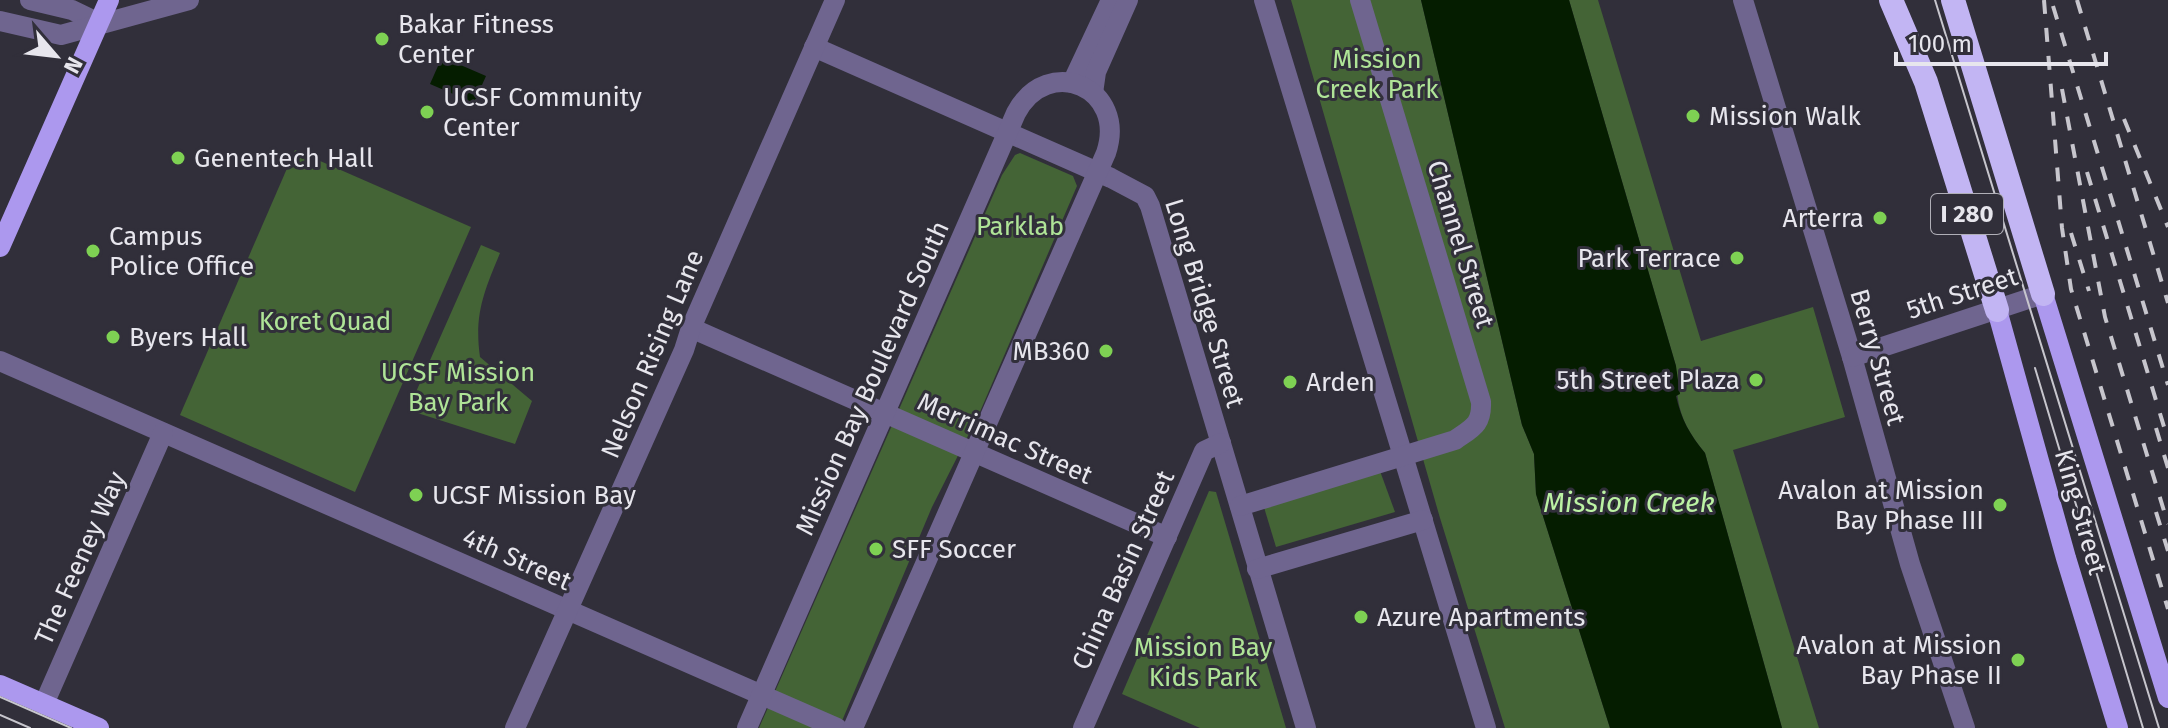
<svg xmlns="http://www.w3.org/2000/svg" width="2168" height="728" font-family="'Fira Sans',sans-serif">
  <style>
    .green { fill: #446436 }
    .water { fill: #051d00 }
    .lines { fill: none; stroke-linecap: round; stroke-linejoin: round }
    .minor { stroke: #6f658f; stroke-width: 20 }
    .major { stroke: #ac98ee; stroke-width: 20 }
    .highway { stroke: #c2b5f3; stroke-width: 24 }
    .tram { stroke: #c7c6cd; stroke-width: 2 }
    .rail { stroke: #c7c6cd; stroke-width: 4; stroke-dasharray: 14 14; stroke-linecap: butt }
    .poi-dot { fill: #7ed153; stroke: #312f3a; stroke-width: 3 }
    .labels { text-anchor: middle; stroke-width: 6; stroke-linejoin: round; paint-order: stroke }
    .shield { fill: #312f3a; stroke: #b0afb7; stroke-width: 2 }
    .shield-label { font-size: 24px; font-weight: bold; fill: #e7e6ed }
    .poi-label { font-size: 26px; fill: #e7e6ed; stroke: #312f3a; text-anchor: start }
    .park-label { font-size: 26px; fill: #afe497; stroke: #312f3a }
    .street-label { font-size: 26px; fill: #e7e6ed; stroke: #312f3a }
    .water-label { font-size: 28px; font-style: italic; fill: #bcf2a4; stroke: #312f3a }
  </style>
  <rect width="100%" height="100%" fill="#312f3a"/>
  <g class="green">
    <polygon points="1291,0 1421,0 1522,425 1534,454 1536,494 1610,728 1505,728 1440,518"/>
    <path d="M1569 0H1598L1701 341 1813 307 1845 417 1733 450 1819 728H1782L1705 453C1680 422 1676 405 1676 366Z"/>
    <polygon points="295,150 471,227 355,492 180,415"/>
    <polygon points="1020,153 1073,176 1077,186 979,414 932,507 839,728 759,728 1002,175 1015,155"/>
    <path d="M481 245 500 253C484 292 474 314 480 357L532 401 515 444 408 410Z"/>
    <polygon points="1380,471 1395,512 1276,547 1263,504"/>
    <polygon points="1209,491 1216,492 1286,728 1200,728 1122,694"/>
  </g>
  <g class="water">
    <path d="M1421 0H1569L1676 366 1680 394 1676 396C1681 419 1690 435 1705 453L1782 728H1610L1536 494 1534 454 1522 425Z"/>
    <polygon points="442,57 486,76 474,103 430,84"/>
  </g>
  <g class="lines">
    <g class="minor">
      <polyline points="30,0 72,10 99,23"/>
      <polyline points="1264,0 1486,728"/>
      <polyline points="1743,0 1852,357 1910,564 1965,728"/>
      <polyline points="0,21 61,35 189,0"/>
      <polyline points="814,47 1111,178 1145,196 1150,206 1306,728"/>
      <polyline points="1072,83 1111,0"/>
      <polyline points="1093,93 1096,72 1128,0"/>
      <polyline points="691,328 1167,537"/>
      <polyline points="1852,357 2043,294"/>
      <polyline points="0,361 837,728"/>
      <path d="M1240 506 1455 440C1472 428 1482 425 1481 402L1360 0"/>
      <polyline points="1257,569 1423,520"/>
      <polyline points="44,704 163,433"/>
      <polyline points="515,728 684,350 691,328 835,0"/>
      <path d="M747 728 1016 113C1048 53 1128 88 1106 153L853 728"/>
      <polyline points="1083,728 1204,451 1221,443"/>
    </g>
    <g class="major">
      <polyline points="0,247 109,0"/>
      <polyline points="2043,294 2168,698"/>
      <polyline points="1997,310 2066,558 2118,728"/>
      <polyline points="0,685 99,728"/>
    </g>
    <g class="highway">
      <polyline points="1891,0 1926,82 1997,310"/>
      <polyline points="1953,0 2043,294"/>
    </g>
    <g class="tram">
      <polyline points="1935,0 2159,728"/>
      <polyline points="2035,368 2143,728"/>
      <polyline points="0,697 71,728"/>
      <polyline points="0,715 30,728"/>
    </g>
    <g class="rail">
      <polyline points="2044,0 2062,228 2071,289 2168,609"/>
      <polyline points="2077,0 2168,303"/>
      <polyline points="2053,6 2168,385"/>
      <polyline points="2062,89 2105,317 2168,524"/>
      <polyline points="2124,119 2168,227"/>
      <polyline points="2087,172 2168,440"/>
      <polyline points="2071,233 2089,291"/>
      <polyline points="2156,428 2168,468"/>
      <polyline points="2156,512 2168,551"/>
    </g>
  </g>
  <g class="poi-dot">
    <circle cx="382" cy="39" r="8"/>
    <circle cx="427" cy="112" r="8"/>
    <circle cx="1693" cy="116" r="8"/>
    <circle cx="178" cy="158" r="8"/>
    <circle cx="1880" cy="218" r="8"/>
    <circle cx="93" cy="251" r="8"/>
    <circle cx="1737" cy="258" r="8"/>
    <circle cx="113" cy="337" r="8"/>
    <circle cx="1106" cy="351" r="8"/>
    <circle cx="1756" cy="380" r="8"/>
    <circle cx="1290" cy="382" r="8"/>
    <circle cx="416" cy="495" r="8"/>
    <circle cx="2000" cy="505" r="8"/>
    <circle cx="876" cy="549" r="8"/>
    <circle cx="1361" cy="617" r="8"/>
    <circle cx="2018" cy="660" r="8"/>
  </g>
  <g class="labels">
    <rect class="shield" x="1931" y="194" width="72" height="40" rx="6"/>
    <g class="shield-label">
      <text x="1967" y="222">I 280</text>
    </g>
    <g class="poi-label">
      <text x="398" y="33">Bakar Fitness<tspan x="398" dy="30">Center</tspan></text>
      <text x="443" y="106">UCSF Community<tspan x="443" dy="30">Center</tspan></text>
      <text x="1709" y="125">Mission Walk</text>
      <text x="194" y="167">Genentech Hall</text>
      <text x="1864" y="227" text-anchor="end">Arterra</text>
      <text x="109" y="245">Campus<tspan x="109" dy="30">Police Office</tspan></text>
      <text x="1721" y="267" text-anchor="end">Park Terrace</text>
      <text x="129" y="346">Byers Hall</text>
      <text x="1090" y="360" text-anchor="end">MB360</text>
      <text x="1740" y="389" text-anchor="end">5th Street Plaza</text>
      <text x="1306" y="391">Arden</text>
      <text x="1984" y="499" text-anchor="end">Avalon at Mission<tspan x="1984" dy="30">Bay Phase III</tspan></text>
      <text x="432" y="504">UCSF Mission Bay</text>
      <text x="892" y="558">SFF Soccer</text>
      <text x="1377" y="626">Azure Apartments</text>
      <text x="2002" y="654" text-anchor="end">Avalon at Mission<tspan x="2002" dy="30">Bay Phase II</tspan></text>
    </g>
    <g class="park-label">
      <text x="1377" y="68">Mission<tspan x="1377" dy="30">Creek Park</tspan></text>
      <text x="1020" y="235">Parklab</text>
      <text x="325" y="330">Koret Quad</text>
      <text x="458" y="381">UCSF Mission<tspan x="458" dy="30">Bay Park</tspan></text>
      <text x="1203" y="656">Mission Bay<tspan x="1203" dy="30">Kids Park</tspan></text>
    </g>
    <g class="street-label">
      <text transform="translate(1461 244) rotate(73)" y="9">Channel Street</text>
      <text transform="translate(1962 293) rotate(-18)" y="9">5th Street</text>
      <text transform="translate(1205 303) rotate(73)" y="9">Long Bridge Street</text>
      <text transform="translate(652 354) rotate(-67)" y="9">Nelson Rising Lane</text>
      <text transform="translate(1878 357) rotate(74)" y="9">Berry Street</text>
      <text transform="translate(872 378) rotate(-66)" y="9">Mission Bay Boulevard South</text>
      <text transform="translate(1005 438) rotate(24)" y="9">Merrimac Street</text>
      <text transform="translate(2081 512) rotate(74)" y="9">King Street</text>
      <text transform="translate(80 558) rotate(-66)" y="9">The Feeney Way</text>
      <text transform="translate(517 559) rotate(24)" y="9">4th Street</text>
      <text transform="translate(1123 570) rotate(-66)" y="9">China Basin Street</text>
    </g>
    <g class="water-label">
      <text x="1629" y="512">Mission Creek</text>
    </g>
  </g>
  <g transform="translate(56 56) rotate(118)" stroke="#312f3a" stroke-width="6" paint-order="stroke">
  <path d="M0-6L14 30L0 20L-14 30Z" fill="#e7e6ed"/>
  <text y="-12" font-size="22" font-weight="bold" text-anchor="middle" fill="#e7e6ed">N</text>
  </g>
  <path d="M1896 52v12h210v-12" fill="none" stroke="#e7e6ed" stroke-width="4"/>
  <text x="1908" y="52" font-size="24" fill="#e7e6ed" stroke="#312f3a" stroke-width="6" paint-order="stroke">100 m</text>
</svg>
